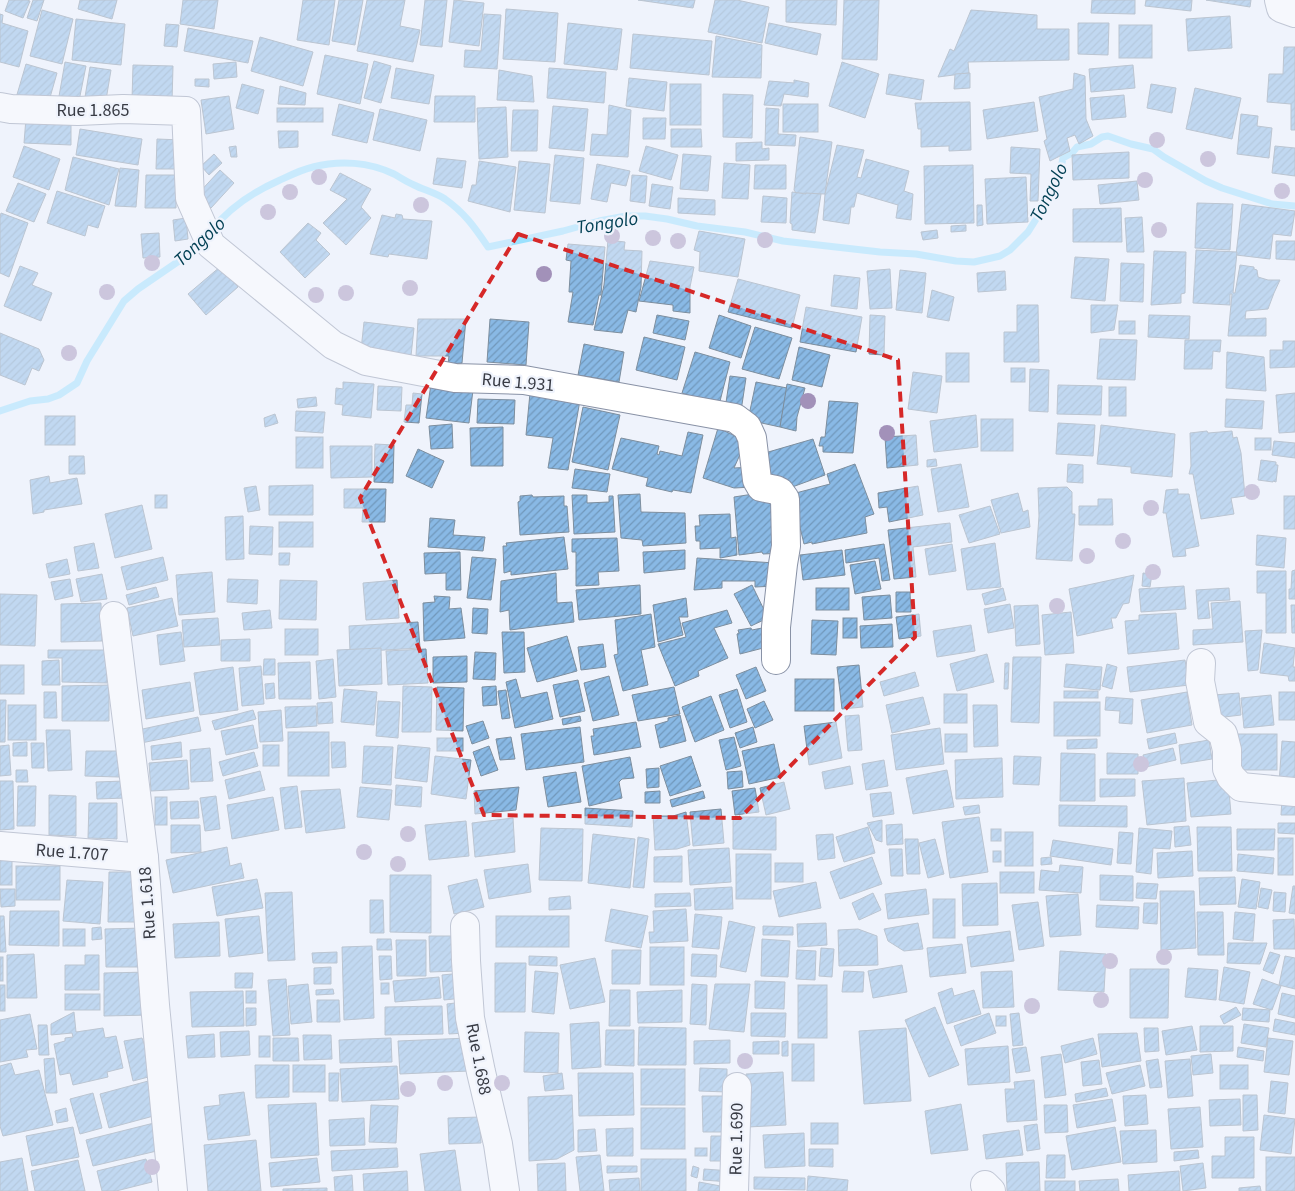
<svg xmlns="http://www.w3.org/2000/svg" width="1295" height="1191" font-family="'Source Sans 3',sans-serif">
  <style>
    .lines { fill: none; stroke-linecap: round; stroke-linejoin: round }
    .stream { stroke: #9be1fe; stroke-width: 7 }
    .building { fill: url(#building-hatch); stroke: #7d8e9e }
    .minor-casing { stroke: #8992a6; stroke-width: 30 }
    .minor { stroke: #fff; stroke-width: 28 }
    .tree { fill: #a291b9 }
    .marked { fill: none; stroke: #d62828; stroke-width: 4; stroke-dasharray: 10 6; stroke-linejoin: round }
    .labels { text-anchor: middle; stroke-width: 4.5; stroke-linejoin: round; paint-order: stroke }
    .street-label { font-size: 18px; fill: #383b44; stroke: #eff3fc }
    .water-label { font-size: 19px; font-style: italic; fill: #003f53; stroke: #eff3fc }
  </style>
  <defs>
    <pattern id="building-hatch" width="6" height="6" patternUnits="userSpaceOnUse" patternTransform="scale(1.25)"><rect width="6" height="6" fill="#89b9e5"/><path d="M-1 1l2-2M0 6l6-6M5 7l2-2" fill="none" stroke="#7198bb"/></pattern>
  </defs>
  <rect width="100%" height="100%" fill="#eff3fc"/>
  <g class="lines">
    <g class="stream">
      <path d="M211 231C229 208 251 193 278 181 289 176 300 170 313 167 340 160 369 162 394 174 401 178 407 182 414 185 424 190 436 193 445 199 465 213 475 228 488 247L563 231 599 221 626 216H645L667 219 697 226 745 232 783 241 880 252 916 254 956 261 974 262 1000 256 1010 250 1028 232 1045 205 1052 192 1061 168 1063 158 1072 153 1077 147 1091 144 1102 137 1108 136 1131 144 1153 149 1164 157 1206 181 1222 188 1272 204 1295 206"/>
      <polyline points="0,411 30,401 48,399 59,395 77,383 87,361 124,301 138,289 192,252 203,241"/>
    </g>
  </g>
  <g class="building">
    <polygon points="9,0 27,0 30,1 23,18 5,11"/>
    <polygon points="33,0 44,0 37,21 27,18"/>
    <polygon points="80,0 117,0 112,19 78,9"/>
    <polygon points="183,0 218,0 214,29 180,24"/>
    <polygon points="303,0 335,0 329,45 297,40"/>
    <polygon points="339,0 363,0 355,45 332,41"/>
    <polygon points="367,0 405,0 400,26 420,30 413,62 357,51"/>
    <polygon points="425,0 447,0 442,47 420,45"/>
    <polygon points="454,0 484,3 479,46 449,42"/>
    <polygon points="638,0 695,0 693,8"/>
    <polygon points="715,0 737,0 769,7 762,43 708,32"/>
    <polygon points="786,0 837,0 836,25 786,22"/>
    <polygon points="844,0 879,0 877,60 842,59"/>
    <polygon points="1092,0 1135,0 1135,14 1091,13"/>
    <polygon points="1146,0 1192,0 1191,11 1145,6"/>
    <polygon points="1206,0 1251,0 1250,7"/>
    <polygon points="506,9 558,13 555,62 503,59"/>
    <polygon points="42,10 73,19 62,64 30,56"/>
    <polygon points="971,10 1037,15 1037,29 1069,29 1069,60 968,62 969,73 938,77 950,49 954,51"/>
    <polygon points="0,14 3,15 2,23 28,31 19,67 0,62"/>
    <polygon points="484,14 501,15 497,69 464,67 465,50 481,51"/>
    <polygon points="1230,16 1232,48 1188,51 1186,19"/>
    <polygon points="76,19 125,24 121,65 72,60"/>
    <polygon points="568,23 622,29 617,70 564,64"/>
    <polygon points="769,23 821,34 817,55 765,43"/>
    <polygon points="1078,23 1109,23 1108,55 1078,54"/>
    <polygon points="166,24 179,25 177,47 164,46"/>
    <rect x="1119" y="25" width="33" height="33"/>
    <polygon points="188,28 253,41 248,63 184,51"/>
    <polygon points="633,34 712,41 709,75 630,68"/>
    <polygon points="716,36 762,45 761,78 712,77"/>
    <polygon points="260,37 313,52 303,86 251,71"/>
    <polygon points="1284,47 1295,47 1295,130 1291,130 1291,104 1267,102 1269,74 1283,74"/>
    <polygon points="325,55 368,64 360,104 317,94"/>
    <polygon points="374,61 391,66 381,103 364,98"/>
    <polygon points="65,62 86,66 78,106 58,102"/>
    <polygon points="236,62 237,77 214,79 213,64"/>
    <polygon points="842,62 879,74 865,118 829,106"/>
    <polygon points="26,64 57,73 47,108 16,98"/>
    <polygon points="133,65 173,66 172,102 132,100"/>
    <polygon points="1133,65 1135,88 1091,92 1089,69"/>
    <polygon points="90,67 111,70 105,106 84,103"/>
    <polygon points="396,68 434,75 429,104 391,98"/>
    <polygon points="549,68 606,72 604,103 547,98"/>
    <polygon points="499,70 532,76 534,102 497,100"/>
    <polygon points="970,73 970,88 954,89 955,74"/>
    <polygon points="1074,73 1085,76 1086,119 1093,136 1079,144 1075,135 1067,138 1070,151 1050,161 1044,141 1047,139 1039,97 1073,89"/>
    <polygon points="889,74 924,80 921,100 886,94"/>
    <polygon points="629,78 667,82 664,111 626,106"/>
    <polygon points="195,79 209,79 209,87 195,86"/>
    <polygon points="794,80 809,83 808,97 784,94 781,106 764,105 769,81 794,83"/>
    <polygon points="242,84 264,90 258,114 236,108"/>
    <rect x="670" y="84" width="31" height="41"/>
    <polygon points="1151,84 1176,88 1172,113 1147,108"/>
    <polygon points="280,86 306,93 305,105 278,104"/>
    <polygon points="1195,88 1241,98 1232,139 1186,129"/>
    <polygon points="723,94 753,95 752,138 723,137"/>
    <polygon points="1124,95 1126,117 1092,120 1090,98"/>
    <polygon points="229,96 234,129 206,134 201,100"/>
    <polygon points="435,96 475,96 475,122 434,122"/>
    <polygon points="970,102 971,150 949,151 949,146 921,147 921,129 918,129 915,103"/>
    <polygon points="1034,102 1038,131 987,139 983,110"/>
    <polygon points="339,104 374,113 367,143 332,135"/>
    <rect x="783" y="104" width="35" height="28"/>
    <polygon points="609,105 631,110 628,157 590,155 592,134 607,135"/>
    <polygon points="553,106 588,109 584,151 549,148"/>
    <polygon points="506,107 508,157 479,159 477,108"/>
    <rect x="277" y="108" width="46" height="14"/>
    <polygon points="766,108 779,109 778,134 796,135 795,146 765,145"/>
    <polygon points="380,109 427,120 420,151 373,140"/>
    <polygon points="513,110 538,110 537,151 511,151"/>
    <polygon points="1241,114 1258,116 1257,126 1272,128 1269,158 1237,154"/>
    <polygon points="26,118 71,120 71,145 24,143"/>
    <polygon points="643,118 666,118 665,139 643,139"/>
    <polygon points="80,129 142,139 138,165 76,155"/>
    <polygon points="671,129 701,129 702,147 671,147"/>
    <polygon points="278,131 298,131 298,147 279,148"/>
    <polygon points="800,137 832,142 825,194 796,193 794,190"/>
    <polygon points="157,139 181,140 180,169 156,169"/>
    <polygon points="762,142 762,149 769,148 769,160 736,161 736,143"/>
    <polygon points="837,145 864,150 857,177 861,178 866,159 909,171 904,191 913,194 911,220 896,218 898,205 857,193 854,207 851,207 849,224 823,220 825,194"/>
    <polygon points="24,146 60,159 49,190 13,177"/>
    <polygon points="236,146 237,157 231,157 229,147"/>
    <polygon points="646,146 678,155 671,180 639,171"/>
    <polygon points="1275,146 1295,148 1295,176 1272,173"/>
    <polygon points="1011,147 1040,149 1038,201 1030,201 1031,174 1010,173"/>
    <polygon points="1129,152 1129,178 1073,180 1072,155"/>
    <polygon points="214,154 222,163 209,175 201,166"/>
    <polygon points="683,154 711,156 708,191 680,189"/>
    <polygon points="555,155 584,158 580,204 550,201"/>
    <polygon points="73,157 119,169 109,205 65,190"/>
    <polygon points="437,158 466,161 462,188 433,184"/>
    <polygon points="479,161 516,167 510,212 468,201 472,185 476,185"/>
    <polygon points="519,161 550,164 545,213 514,210"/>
    <polygon points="724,163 750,165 748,199 722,198"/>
    <polygon points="597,164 630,171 626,186 611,183 607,202 591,199"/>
    <polygon points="755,165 786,165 786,189 754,189"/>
    <polygon points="973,165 974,223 925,224 924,166"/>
    <polygon points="120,168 139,170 136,207 115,206"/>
    <polygon points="220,170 234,183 211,208 197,195"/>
    <polygon points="340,173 371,189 361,207 371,218 346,245 323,223 347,199 330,190"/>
    <polygon points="146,175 176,175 176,208 145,208"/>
    <polygon points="632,175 647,176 645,203 630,201"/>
    <polygon points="1026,177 1028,222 987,224 985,179"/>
    <polygon points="1137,181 1139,200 1100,204 1098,185"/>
    <polygon points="18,183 46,194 34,222 6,211"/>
    <polygon points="652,184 673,187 670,209 649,206"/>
    <polygon points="57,191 105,206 98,228 88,225 85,236 47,223"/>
    <polygon points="792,192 806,194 806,193 821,194 815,233 792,230 792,224 790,223"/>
    <polygon points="763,196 787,198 786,223 761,222"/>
    <polygon points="678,198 715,200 715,215 678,213"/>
    <polygon points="1197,203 1233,204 1230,250 1195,248"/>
    <polygon points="1242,204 1295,211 1291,236 1273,234 1270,259 1236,255"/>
    <polygon points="977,205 982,205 983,225 977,226"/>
    <polygon points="1121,208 1122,242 1073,242 1073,209"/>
    <polygon points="1,213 28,223 9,277 0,273 0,217"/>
    <polygon points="396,214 402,215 403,219 432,221 427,259 389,254 388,257 370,254 382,215 395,218"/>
    <polygon points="1142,217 1144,252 1127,252 1125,218"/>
    <polygon points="186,218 188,239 175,241 173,220"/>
    <polygon points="308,223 321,233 316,240 330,254 305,278 280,252"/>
    <polygon points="966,225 966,231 951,232 951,226"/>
    <polygon points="937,230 938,238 923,240 921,232"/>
    <polygon points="699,231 745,239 738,277 699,271 700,252 694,250"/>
    <polygon points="159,233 160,257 143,258 141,234"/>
    <polygon points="608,240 625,242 624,250 642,251 641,287 636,312 628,310 622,333 594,330 604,285"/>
    <polygon points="1276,241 1295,241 1295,260 1276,259"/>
    <polygon points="568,244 605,247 601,295 599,295 593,325 568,322 573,292 569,292 571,261 566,260"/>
    <polygon points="1196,250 1237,252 1233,293 1235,293 1240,265 1254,267 1254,269 1257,270 1258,277 1268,280 1280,280 1274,293 1268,309 1246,311 1245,319 1266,318 1266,336 1228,336 1232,294 1230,294 1230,305 1193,303"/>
    <polygon points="1154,251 1186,252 1185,293 1181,294 1181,303 1151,305"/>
    <polygon points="1075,257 1109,259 1105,301 1071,298"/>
    <polygon points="650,261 694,267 690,287 690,313 673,311 673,305 639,301"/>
    <polygon points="1121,263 1144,264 1143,302 1120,301"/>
    <polygon points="20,266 38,273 32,285 52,293 41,321 4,306"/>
    <polygon points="221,266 238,287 206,315 188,294"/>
    <polygon points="890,269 892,308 870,309 867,271"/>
    <polygon points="900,270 926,273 922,313 896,310"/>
    <polygon points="1005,271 1006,290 978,292 977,273"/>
    <polygon points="834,275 860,278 857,309 831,306"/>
    <polygon points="738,279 800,295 792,328 728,312"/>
    <polygon points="932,290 954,297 949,321 927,317"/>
    <polygon points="1017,305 1038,305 1039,362 1004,362 1004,332 1017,332"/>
    <polygon points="1091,305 1118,305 1114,330 1091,333"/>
    <polygon points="806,307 862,317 856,352 800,342"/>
    <polygon points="657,315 689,321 685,340 653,333"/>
    <polygon points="719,315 751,326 741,358 709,348"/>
    <polygon points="870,315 885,316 884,355 869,354"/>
    <polygon points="1149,315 1190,316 1189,339 1148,337"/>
    <polygon points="418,319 466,319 462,363 448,364 449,356 416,356"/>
    <polygon points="490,319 529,322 526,365 487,362"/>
    <rect x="1119" y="321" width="16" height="13"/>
    <polygon points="364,322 414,328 411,356 361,350"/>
    <polygon points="755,327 792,338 779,379 742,369"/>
    <polygon points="0,333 39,349 44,360 39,371 32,368 25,385 0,375"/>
    <polygon points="644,337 685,347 677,380 636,370"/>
    <polygon points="1100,339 1137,340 1135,380 1097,379"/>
    <polygon points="1185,340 1221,340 1220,352 1213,351 1212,369 1184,369"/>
    <polygon points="1283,341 1295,341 1295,367 1270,368 1270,350 1283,350"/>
    <polygon points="584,344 624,352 619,382 578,375"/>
    <polygon points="799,347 830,355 822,387 792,380"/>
    <polygon points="695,352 730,362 719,405 682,393"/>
    <polygon points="1227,352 1264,357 1266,391 1226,388"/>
    <rect x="946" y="353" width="23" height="29"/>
    <rect x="1011" y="368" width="14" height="14"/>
    <polygon points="1030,369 1049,370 1048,412 1029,411"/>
    <polygon points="913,372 942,376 937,413 908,409"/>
    <polygon points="730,376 746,378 741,411 725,409"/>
    <polygon points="343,382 374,384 371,418 342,415 343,405 335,404 336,388 343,389"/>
    <polygon points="756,382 787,388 780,427 748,420"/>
    <polygon points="431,384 473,390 469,423 426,418"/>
    <polygon points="787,384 805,388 797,417 796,431 780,427"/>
    <polygon points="1058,385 1102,386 1101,415 1057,414"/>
    <polygon points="378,386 402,387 401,411 377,410"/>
    <rect x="1109" y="387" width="17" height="29"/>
    <polygon points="413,393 422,394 419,423 404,422 406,405 412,405"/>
    <polygon points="530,393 580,400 568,470 548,468 553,438 526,435"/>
    <polygon points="1295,393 1295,432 1279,433 1276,395"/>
    <polygon points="316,397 317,406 298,408 297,399"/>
    <polygon points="478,399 515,400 514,424 477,423"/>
    <polygon points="1226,399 1264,401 1262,429 1225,427"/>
    <polygon points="829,401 858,403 853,453 823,452 823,446 819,446 821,437 825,437"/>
    <polygon points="583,407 620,415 608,470 572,462"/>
    <polygon points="296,411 325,412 323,433 295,431"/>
    <polygon points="275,414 278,423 265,427 264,418"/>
    <polygon points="976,415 978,447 934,452 930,421"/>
    <rect x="45" y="416" width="30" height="29"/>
    <rect x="981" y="419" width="32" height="32"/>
    <polygon points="1058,423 1095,425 1093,456 1056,454"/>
    <polygon points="452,424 453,448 431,449 429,426"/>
    <polygon points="1101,425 1175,434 1172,477 1131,473 1131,467 1097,464"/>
    <polygon points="503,427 503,466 471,466 470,428"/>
    <polygon points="718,428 746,441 734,468 753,467 753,487 734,488 703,478"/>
    <polygon points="1207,431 1208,433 1232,431 1233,438 1237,437 1241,453 1245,496 1231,498 1234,514 1201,519 1193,474 1189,474 1191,466 1190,433"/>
    <polygon points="688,432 703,435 691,493 673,490 672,492 646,486 648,478 612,469 621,438 659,446 657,454 659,455 660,451 682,456"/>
    <polygon points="916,435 918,465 887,468 885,437"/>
    <rect x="296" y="437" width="27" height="31"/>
    <rect x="1255" y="438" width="16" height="12"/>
    <polygon points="813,439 825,475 784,490 762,484 758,455"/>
    <polygon points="1274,441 1295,443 1295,458 1272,455"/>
    <polygon points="375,444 394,445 393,483 374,482"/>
    <polygon points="330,446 372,446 372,477 331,478"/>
    <polygon points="418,449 444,461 432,488 406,476"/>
    <polygon points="69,456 84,456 85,474 69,474"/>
    <polygon points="936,459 937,466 927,467 927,460"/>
    <polygon points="1261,460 1276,462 1276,465 1278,465 1276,482 1273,481 1273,482 1258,480"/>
    <polygon points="855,464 874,514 865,517 867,533 812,544 812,542 804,544 792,494 830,484 827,474"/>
    <polygon points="961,464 969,507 938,512 931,469"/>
    <polygon points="1068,464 1083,465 1083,483 1067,482"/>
    <polygon points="575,469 610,474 607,492 572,488"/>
    <polygon points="49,476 50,483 77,478 82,504 44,510 44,512 33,514 30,480"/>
    <polygon points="313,485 313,515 269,515 269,486"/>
    <polygon points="256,486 260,510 248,512 244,488"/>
    <polygon points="918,486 923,515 889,522 887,507 879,508 878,493"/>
    <polygon points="1067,487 1072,492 1072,514 1075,514 1072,561 1036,559 1039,516 1038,488"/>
    <polygon points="344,489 386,489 385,522 362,522 363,508 344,508"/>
    <polygon points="1178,489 1178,494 1189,494 1199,546 1185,549 1186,556 1173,557 1166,513 1163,513 1166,490"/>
    <polygon points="773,491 784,553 763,554 762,552 739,555 734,497"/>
    <polygon points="1018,493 1023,512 1028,510 1030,527 1001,533 991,500"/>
    <polygon points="640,494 641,512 685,513 686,543 643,546 642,540 621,538 618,495"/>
    <rect x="155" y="495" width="12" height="13"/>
    <polygon points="532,495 533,497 564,496 564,506 567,506 569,532 520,535 518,502 520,501 520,496"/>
    <polygon points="572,495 587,495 587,503 609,502 609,496 613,496 615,532 574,534"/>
    <rect x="1284" y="496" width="11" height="33"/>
    <polygon points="1098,499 1112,499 1113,525 1079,525 1079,506 1098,506"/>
    <polygon points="142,505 152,549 115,558 105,514"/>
    <polygon points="990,506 1000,534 969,543 959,515"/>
    <polygon points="730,514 731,538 736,537 737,555 720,558 720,548 700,549 700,541 696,541 695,526 700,526 699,515"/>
    <polygon points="243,516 244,559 226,560 225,517"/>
    <polygon points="430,518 455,520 453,535 485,537 483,551 428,547"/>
    <rect x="279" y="522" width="34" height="25"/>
    <polygon points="950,523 952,542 913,547 916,577 894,579 888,530"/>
    <polygon points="250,526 273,527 272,555 249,554"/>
    <polygon points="1257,535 1286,538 1284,568 1256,565"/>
    <polygon points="564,537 568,569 511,575 511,571 504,573 503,546 507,546 506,543"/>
    <polygon points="617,538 619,571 598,572 599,585 576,586 576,552 572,552 572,539"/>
    <polygon points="94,543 99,568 78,571 74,547"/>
    <polygon points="995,543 1001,587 967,590 961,549"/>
    <polygon points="884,544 890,580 882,581 879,558 846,563 845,550"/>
    <polygon points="952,544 956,571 929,575 925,549"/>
    <polygon points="685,550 685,569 644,573 643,552"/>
    <polygon points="842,550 845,575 803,580 800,555"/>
    <polygon points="460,552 461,590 446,590 446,573 425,574 424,553"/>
    <polygon points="279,553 290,553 289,565 279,565"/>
    <polygon points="163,557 168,580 127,590 121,567"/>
    <polygon points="472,557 496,559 491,600 467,598"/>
    <polygon points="697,558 775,563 776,586 755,587 755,581 722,581 722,588 694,590"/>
    <polygon points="67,559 70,574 49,578 46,564"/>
    <polygon points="875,561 881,589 855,594 850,565"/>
    <polygon points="1295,570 1295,599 1289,599 1289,589 1291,589 1292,571"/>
    <polygon points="1257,571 1286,571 1286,633 1266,633 1266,593 1257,593"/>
    <polygon points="212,572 215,612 179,615 176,575"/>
    <polygon points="556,573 557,603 572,602 574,622 510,630 509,610 500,612 501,581"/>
    <polygon points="1143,573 1152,574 1150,587 1142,586"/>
    <polygon points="102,574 107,599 81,602 76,579"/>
    <polygon points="1134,575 1129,603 1123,604 1116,618 1111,618 1113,628 1077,636 1069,589"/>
    <polygon points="70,579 73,596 55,600 51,582"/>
    <polygon points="228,579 258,580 257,604 227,602"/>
    <polygon points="280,580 317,581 316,620 279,619"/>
    <polygon points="397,580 399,618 366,620 363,583"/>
    <polygon points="640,585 641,614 579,620 576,590"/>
    <polygon points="752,585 768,618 751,626 734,594"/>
    <polygon points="1184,586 1186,609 1141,612 1139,589"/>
    <polygon points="156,587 159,597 129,605 126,595"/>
    <rect x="816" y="588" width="33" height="22"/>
    <polygon points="1003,588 1006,600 985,605 982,594"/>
    <polygon points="1229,588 1230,600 1208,601 1210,618 1198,619 1196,590"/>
    <polygon points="896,592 910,592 911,612 896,612"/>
    <polygon points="0,594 37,595 35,646 0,645"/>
    <polygon points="890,595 892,618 864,620 862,597"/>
    <polygon points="434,596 450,597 449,609 461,608 465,638 424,641 423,603 435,602"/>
    <polygon points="172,598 178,626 133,636 127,608"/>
    <polygon points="686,598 688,617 679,617 683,635 658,642 653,605"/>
    <polygon points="1240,601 1243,642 1193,645 1193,630 1213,629 1211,603"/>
    <polygon points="101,603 102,641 61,642 61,604"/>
    <polygon points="1010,604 1014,628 988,633 984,609"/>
    <polygon points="1038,605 1040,644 1016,646 1014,606"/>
    <polygon points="1291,605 1295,605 1295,633 1292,633"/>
    <polygon points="473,608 488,609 487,634 472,633"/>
    <polygon points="270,610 272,628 244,630 242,613"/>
    <polygon points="727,610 732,623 714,628 728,658 698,671 699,676 675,686 658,644 686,637 682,623"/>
    <polygon points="1071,612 1074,653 1045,655 1042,615"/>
    <polygon points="1176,613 1179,649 1128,654 1125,621 1139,620 1139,615"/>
    <polygon points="651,614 655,647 641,650 648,685 623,691 614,655 618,654 615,620"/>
    <polygon points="919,614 921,636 899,639 896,617"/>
    <polygon points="218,618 220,645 184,647 182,620"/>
    <rect x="843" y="618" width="14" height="20"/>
    <polygon points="812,620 838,621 836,655 811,654"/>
    <polygon points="418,622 420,648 350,652 349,626"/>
    <polygon points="892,624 893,647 861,648 860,626"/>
    <polygon points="971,625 975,651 937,657 933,631"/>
    <polygon points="767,627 771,646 740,654 737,634 739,633 738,630 751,628 752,630"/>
    <rect x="285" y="629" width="33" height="26"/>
    <polygon points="1262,630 1258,670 1248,671 1245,631"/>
    <polygon points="181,632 185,661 160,665 157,635"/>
    <polygon points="502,632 524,632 525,672 504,673"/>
    <polygon points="567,636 577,671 537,682 527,648"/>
    <polygon points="250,639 250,661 221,661 221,640"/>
    <polygon points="1264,643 1295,648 1293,667 1295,667 1295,681 1289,681 1288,676 1260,673"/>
    <polygon points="603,644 606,667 581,670 578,647"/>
    <polygon points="381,648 382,684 339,686 337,650"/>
    <polygon points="426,649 428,683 388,685 386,651"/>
    <polygon points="48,650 107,650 107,683 62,682 62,658 48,658"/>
    <polygon points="475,652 496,653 495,680 473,679"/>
    <polygon points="987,654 994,682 957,691 950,664"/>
    <polygon points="467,656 467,682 433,683 433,657"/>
    <polygon points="1013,657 1041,657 1039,723 1011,722"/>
    <polygon points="264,659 275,659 275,675 263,675"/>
    <polygon points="333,659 336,697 319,699 316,661"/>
    <polygon points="59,660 60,685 42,685 42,661"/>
    <polygon points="1185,660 1189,685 1130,692 1127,667"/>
    <polygon points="310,662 311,699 279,699 278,663"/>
    <polygon points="1005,663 1009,663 1008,689 1004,689"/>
    <polygon points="1066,664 1102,667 1100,690 1064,687"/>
    <polygon points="1107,664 1117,667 1112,689 1102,686"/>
    <rect x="0" y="665" width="24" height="29"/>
    <polygon points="859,665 863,707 842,709 837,667"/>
    <polygon points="261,666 264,704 242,706 239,668"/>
    <polygon points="233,667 238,710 200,715 194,673"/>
    <polygon points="756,667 766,691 746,699 736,675"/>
    <polygon points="915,672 919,686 884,696 880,682"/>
    <polygon points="609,676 619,715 593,721 584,683"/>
    <polygon points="516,679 521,698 547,692 553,719 515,728 506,682"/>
    <rect x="795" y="679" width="39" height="32"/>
    <polygon points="578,680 585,711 560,717 553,685"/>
    <polygon points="190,682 194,711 146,719 142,690"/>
    <polygon points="274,683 275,698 266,699 265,684"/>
    <polygon points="109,685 109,721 62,721 62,686"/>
    <polygon points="403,686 432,687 431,732 402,732"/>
    <polygon points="496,686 497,705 483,706 482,687"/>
    <polygon points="437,687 464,688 463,731 436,730"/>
    <polygon points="674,687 680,714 638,721 632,695"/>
    <polygon points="344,689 377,692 374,725 341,722"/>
    <polygon points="737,689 747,722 730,728 719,695"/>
    <polygon points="506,690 510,718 502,719 498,691"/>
    <rect x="1064" y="691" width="34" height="7"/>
    <polygon points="44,692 56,692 57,718 44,718"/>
    <polygon points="1187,692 1192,725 1147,733 1141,700"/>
    <rect x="1279" y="692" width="16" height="28"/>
    <polygon points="1239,693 1241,715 1216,718 1214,695"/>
    <rect x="944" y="694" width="23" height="29"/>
    <polygon points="1271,695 1274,725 1244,728 1241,698"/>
    <polygon points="711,696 724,730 695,742 682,707"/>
    <polygon points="923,697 930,724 892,733 886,705"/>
    <polygon points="1106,697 1133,699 1132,724 1119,723 1120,711 1105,710"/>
    <polygon points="0,700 6,700 5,742 0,742"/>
    <polygon points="378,701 400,702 398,738 376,736"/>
    <polygon points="764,701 773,720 755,728 747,709"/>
    <polygon points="332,702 333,723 318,724 317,703"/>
    <rect x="1054" y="702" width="46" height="34"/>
    <rect x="8" y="705" width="28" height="35"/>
    <polygon points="973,705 997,705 998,746 974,747"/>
    <polygon points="316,706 317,726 286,728 285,707"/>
    <polygon points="253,710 256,719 215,730 212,721"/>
    <polygon points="281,710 283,741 260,742 258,712"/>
    <polygon points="680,715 686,741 660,748 655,725 668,721 668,718"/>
    <polygon points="859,715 862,750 848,751 845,716"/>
    <polygon points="580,716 581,721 563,725 562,719"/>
    <polygon points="198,717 201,731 141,743 138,730"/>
    <polygon points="483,721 489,738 472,744 466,726"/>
    <polygon points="636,722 641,747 594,755 591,736 594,736 593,729"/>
    <polygon points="836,722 842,758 809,765 804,726"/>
    <polygon points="253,725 258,748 226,755 221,731"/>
    <polygon points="580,727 584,762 526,770 521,734"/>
    <polygon points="753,727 757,742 740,748 735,733"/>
    <polygon points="940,728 944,764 896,770 891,735"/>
    <polygon points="46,730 70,730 72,770 48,771"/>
    <rect x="288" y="732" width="41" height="44"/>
    <polygon points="1175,733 1177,743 1149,749 1147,739"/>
    <rect x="945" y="734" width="22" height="18"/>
    <rect x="1233" y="734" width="44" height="36"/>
    <polygon points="511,737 515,759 500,760 496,739"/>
    <polygon points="734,737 741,766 726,770 719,740"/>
    <rect x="437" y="738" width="26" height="13"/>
    <polygon points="1097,739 1097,748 1067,749 1067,740"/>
    <polygon points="1209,740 1212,759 1181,764 1179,745"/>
    <polygon points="1282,741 1295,742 1295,784 1279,783"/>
    <polygon points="27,742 27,756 13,756 13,743"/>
    <polygon points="181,742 182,757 152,760 151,746"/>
    <polygon points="331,742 345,742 346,767 332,768"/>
    <polygon points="31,743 44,743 44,768 32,768"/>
    <polygon points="774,744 781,777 749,784 742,751"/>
    <polygon points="9,745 11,775 0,776 0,746"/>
    <rect x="263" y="745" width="16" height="21"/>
    <polygon points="398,745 430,748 427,782 395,778"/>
    <polygon points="364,746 393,747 391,785 362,783"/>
    <polygon points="489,746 498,770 481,776 473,752"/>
    <polygon points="210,748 213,781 191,782 190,750"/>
    <polygon points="1173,748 1176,760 1146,767 1143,755"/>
    <polygon points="86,751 119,751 119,777 85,776"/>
    <polygon points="254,752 258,766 223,776 219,762"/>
    <polygon points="1061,753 1095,754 1095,801 1060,801"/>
    <polygon points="1107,753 1138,754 1138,774 1107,774"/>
    <polygon points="435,756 471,760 466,799 431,794"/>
    <polygon points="691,756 701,786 670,796 660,766"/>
    <polygon points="1014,756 1041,757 1039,785 1013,784"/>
    <polygon points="630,757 634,778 622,779 619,782 622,798 589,806 582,766"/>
    <polygon points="1002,758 1003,797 956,799 955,760"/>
    <polygon points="187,760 189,789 151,791 149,763"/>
    <polygon points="884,760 888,786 866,790 862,764"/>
    <polygon points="850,766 853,784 825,789 822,772"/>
    <polygon points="659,768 659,787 647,788 646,769"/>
    <polygon points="16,770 27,770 28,782 16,782"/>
    <polygon points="947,770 954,807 913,814 906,778"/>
    <polygon points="260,771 265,790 229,799 225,780"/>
    <polygon points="742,771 743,787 728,789 727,772"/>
    <polygon points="576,772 581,802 548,807 543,777"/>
    <polygon points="1184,778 1186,821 1147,825 1142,781"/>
    <polygon points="1100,779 1135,779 1135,796 1100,797"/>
    <polygon points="1228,779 1231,814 1191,817 1187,783"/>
    <polygon points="0,781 13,781 14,829 0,830"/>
    <polygon points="125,781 126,798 97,799 96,782"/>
    <polygon points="784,782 790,809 766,815 760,788"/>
    <polygon points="396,785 422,787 421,807 395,805"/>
    <polygon points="18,786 36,786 35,826 17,826"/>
    <polygon points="297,786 302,827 285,829 280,788"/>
    <polygon points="360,787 392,790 389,820 357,817"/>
    <polygon points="519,787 516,810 475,814 474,791"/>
    <polygon points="755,788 759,812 735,815 732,791"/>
    <polygon points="340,789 345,828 306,833 301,791"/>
    <polygon points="660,791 660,803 645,803 645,792"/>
    <polygon points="703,791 705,798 672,807 670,800"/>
    <polygon points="891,792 894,814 873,817 870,794"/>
    <polygon points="49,795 76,796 76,836 49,835"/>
    <polygon points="216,796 220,829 205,831 200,798"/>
    <rect x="155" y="797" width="12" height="28"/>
    <polygon points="273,797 279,830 232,839 227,805"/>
    <polygon points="1282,798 1295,799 1295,815 1281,815"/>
    <polygon points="198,801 199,818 171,819 170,802"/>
    <polygon points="89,803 117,803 117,839 88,838"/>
    <polygon points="979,805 980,813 965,815 963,807"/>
    <polygon points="1059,805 1127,806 1127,827 1059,826"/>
    <polygon points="585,808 633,811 632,827 585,824"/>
    <polygon points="721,809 724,843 693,846 690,812"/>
    <polygon points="686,812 690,845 677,849 655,850 653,816 673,816"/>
    <polygon points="733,817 776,817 776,850 733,849"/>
    <polygon points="979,817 988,872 950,878 942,822"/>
    <polygon points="513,818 515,852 475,857 472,823"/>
    <polygon points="882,820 882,842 876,840 867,823"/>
    <polygon points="466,821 469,856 429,860 425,825"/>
    <polygon points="1278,823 1295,823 1295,834 1278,833"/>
    <polygon points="902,824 903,844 887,845 886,825"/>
    <polygon points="171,825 200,825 201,852 171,853"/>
    <polygon points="1189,826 1191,845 1175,847 1174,827"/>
    <polygon points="868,827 875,853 844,862 836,837"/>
    <polygon points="1197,827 1231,827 1232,871 1198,871"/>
    <polygon points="541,828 583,829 582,881 539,880"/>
    <polygon points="1139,828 1172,831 1170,849 1153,848 1151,874 1136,872"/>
    <rect x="991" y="829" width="10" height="12"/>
    <polygon points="1237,829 1275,829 1274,850 1237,850"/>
    <rect x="1005" y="832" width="28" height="34"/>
    <polygon points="1119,832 1133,833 1131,864 1117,863"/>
    <polygon points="593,834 635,839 630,888 588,883"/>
    <polygon points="833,834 835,858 818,860 816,835"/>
    <polygon points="638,837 649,839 644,888 633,887"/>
    <rect x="1278" y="838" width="15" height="37"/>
    <polygon points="905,839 918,839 920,874 907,874"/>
    <polygon points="935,839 944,874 928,878 919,843"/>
    <polygon points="1053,840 1113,849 1111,865 1050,856"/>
    <polygon points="227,847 230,866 241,863 244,878 173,893 166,860"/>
    <polygon points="729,848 731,882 690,885 688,850"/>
    <polygon points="889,849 902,849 903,876 891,876"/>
    <rect x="993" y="851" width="8" height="11"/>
    <polygon points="1192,851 1193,876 1158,878 1157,853"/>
    <rect x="736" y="854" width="35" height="45"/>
    <polygon points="1238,854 1274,858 1273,874 1237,871"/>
    <polygon points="682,856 682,882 654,882 654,857"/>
    <polygon points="872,857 882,884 840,899 830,872"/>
    <polygon points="1051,857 1052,864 1041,865 1041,858"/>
    <rect x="0" y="860" width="12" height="25"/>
    <rect x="775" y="863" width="28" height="19"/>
    <polygon points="528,864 531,892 489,899 484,870"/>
    <polygon points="1060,865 1083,867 1081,893 1039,890 1041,870 1059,872"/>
    <rect x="16" y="866" width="44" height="34"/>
    <polygon points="109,872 142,872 142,922 108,922"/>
    <rect x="1000" y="872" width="34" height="21"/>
    <polygon points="390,875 431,875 431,933 390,932"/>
    <polygon points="1100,875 1133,876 1133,901 1100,900"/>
    <polygon points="1235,877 1236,904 1200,905 1199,878"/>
    <polygon points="257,879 263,908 217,916 212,887"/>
    <polygon points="477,879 484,907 454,914 448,886"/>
    <polygon points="1242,879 1260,882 1256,909 1238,907"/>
    <polygon points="67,880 103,882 100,924 63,921"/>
    <polygon points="816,882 821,908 779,917 773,891"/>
    <polygon points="997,883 998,925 963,926 962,884"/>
    <polygon points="1137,883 1158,884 1156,899 1136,898"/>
    <polygon points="1293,886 1295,886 1295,914 1289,913"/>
    <polygon points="732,887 733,909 695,910 694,889"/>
    <polygon points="1261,888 1272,890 1268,909 1258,907"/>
    <polygon points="0,889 15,889 15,906 1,907"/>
    <polygon points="926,889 929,914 888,919 885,894"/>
    <polygon points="1160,891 1194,891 1196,948 1161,950"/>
    <polygon points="292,892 295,960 268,961 265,893"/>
    <polygon points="1274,892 1286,893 1285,912 1273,911"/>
    <polygon points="690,893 691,906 655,907 655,894"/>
    <polygon points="873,893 881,910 859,920 852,903"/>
    <polygon points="1078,894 1081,935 1050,937 1046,896"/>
    <polygon points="570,896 571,909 549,910 549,898"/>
    <rect x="933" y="899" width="22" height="39"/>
    <polygon points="370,900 383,900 384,933 370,933"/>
    <polygon points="1038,902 1044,946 1019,950 1012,905"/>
    <polygon points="1144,903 1158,903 1157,924 1143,923"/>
    <polygon points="1097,905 1139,907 1138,929 1096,927"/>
    <polygon points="611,909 648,916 641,948 605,941"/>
    <polygon points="686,909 688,941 650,943 649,932 654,932 653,911"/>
    <polygon points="10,911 59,911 59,946 9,945"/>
    <polygon points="1197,912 1223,912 1224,955 1198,955"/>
    <polygon points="1235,912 1255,914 1253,941 1233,939"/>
    <polygon points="695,914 722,917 719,949 692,947"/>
    <polygon points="0,916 4,916 6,952 0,952"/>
    <polygon points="259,916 263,953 229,957 225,919"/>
    <rect x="496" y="916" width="73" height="31"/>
    <polygon points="1294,919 1295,949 1274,949 1273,920"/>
    <polygon points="729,921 755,927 746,972 720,967"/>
    <polygon points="219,922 220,956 175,958 173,924"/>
    <polygon points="826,923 827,945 798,947 797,924"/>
    <polygon points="918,923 923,949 904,951 888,941 884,929"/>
    <polygon points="763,926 793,927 793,935 763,935"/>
    <polygon points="101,927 102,939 92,940 92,928"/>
    <polygon points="143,928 144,967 106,967 105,929"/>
    <rect x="63" y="929" width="22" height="17"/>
    <polygon points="858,929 877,936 878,965 839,966 838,930"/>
    <polygon points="1010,931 1014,961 971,967 967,937"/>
    <polygon points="429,936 456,936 456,971 430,972"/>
    <polygon points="377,939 391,939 392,950 377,950"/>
    <polygon points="762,939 790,941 788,977 761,976"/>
    <polygon points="396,940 426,940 426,976 397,976"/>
    <polygon points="1228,943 1267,943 1260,964 1227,963"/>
    <polygon points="962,944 966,973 930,977 927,948"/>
    <polygon points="372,946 374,1018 344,1020 342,947"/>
    <rect x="650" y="947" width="34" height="38"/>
    <polygon points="821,948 834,949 832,977 819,976"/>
    <polygon points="612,950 641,950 640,984 612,984"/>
    <polygon points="797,950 816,951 815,980 796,979"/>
    <polygon points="1060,951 1106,954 1104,992 1058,990"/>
    <polygon points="337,952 337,963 313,963 312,953"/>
    <polygon points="1270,952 1280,955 1273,974 1263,970"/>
    <polygon points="34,954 37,998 7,998 7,955"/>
    <polygon points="692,954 717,955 716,977 691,976"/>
    <polygon points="85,955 99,955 99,990 65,990 65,965 85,965"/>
    <polygon points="379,956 391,956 392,979 380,980"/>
    <polygon points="529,956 557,957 557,966 529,965"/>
    <polygon points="1285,956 1295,958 1295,989 1279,985"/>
    <rect x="0" y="957" width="3" height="24"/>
    <polygon points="595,958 605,1002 570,1009 560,965"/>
    <polygon points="495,963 526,963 525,1012 495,1012"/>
    <polygon points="902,965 907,992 873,998 868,971"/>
    <polygon points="331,967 331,984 314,984 314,968"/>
    <polygon points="1224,967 1250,972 1244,1004 1219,1000"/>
    <polygon points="1188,968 1218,970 1216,1000 1185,997"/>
    <polygon points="1130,969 1169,969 1168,1018 1130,1018"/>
    <polygon points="535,971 558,973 554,1014 532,1012"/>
    <polygon points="844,971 864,972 863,992 842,992"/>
    <polygon points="1012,971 1014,1007 983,1008 981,972"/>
    <polygon points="150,972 151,1015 104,1016 104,973"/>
    <polygon points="235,973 253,973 252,988 235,988"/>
    <polygon points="462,973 463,998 444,1000 442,975"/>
    <polygon points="439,977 441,998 395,1002 393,981"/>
    <polygon points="286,979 290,1035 273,1036 268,980"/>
    <polygon points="1262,979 1281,986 1272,1010 1253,1004"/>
    <polygon points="755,981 785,982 784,1009 755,1008"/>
    <rect x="381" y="983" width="8" height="11"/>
    <polygon points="308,984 312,1022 291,1024 288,986"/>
    <polygon points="692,984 707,985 706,1025 690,1024"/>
    <polygon points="715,984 750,984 744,1032 709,1029"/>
    <rect x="0" y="985" width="5" height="26"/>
    <rect x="798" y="985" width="29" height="53"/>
    <polygon points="952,988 954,996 974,990 981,1014 947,1024 938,993"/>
    <polygon points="333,989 334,994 316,995 316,990"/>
    <polygon points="610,990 630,990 630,1026 609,1026"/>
    <polygon points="682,990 682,1022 638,1023 637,992"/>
    <polygon points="243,991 244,1026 192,1027 190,992"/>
    <rect x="246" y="991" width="10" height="12"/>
    <polygon points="1282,993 1295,996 1295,1018 1278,1014"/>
    <rect x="65" y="994" width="35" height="16"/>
    <polygon points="317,1000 339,1000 340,1022 317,1022"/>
    <polygon points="463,1002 465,1033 449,1034 447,1004"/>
    <polygon points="442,1006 443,1034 385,1035 385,1007"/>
    <polygon points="935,1007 959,1065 929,1077 905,1020"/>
    <polygon points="1236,1007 1241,1015 1224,1024 1220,1016"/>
    <polygon points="246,1008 256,1008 256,1025 246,1026"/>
    <polygon points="1243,1008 1270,1010 1269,1022 1242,1020"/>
    <polygon points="74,1012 76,1032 103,1028 105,1038 116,1036 123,1068 107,1072 108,1077 73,1085 70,1073 60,1075 54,1044 65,1041 65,1038 73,1037 72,1033 51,1035 51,1024"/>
    <polygon points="751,1013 786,1013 785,1037 751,1036"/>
    <polygon points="989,1013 996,1033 961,1046 954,1026"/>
    <polygon points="1019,1013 1023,1045 1013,1046 1010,1014"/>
    <polygon points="30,1014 37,1049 26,1050 28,1057 0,1062 0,1020"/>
    <rect x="996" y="1016" width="10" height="10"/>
    <polygon points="1275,1019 1295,1023 1295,1035 1273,1031"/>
    <polygon points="599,1022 601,1067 572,1069 570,1024"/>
    <polygon points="1244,1024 1269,1028 1266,1047 1241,1043"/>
    <polygon points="38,1025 47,1025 49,1055 39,1055"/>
    <polygon points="1192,1026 1197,1050 1166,1055 1162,1031"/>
    <polygon points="1200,1026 1233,1026 1233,1051 1200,1052"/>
    <polygon points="639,1027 686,1028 686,1065 638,1065"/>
    <polygon points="906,1028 911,1101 864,1104 859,1031"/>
    <polygon points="1144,1028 1158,1028 1159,1051 1145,1052"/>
    <polygon points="606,1030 634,1030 634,1066 605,1065"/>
    <polygon points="249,1031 250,1055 221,1057 220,1032"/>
    <polygon points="525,1032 559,1033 558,1073 524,1072"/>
    <polygon points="1137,1033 1141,1061 1102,1067 1098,1034"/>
    <polygon points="214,1034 215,1057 188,1058 186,1036"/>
    <polygon points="303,1035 331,1035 332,1059 304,1060"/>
    <rect x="259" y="1036" width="11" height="21"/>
    <polygon points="142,1038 145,1046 155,1044 160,1074 133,1081 124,1041"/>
    <polygon points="273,1038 298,1038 299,1061 273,1061"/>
    <polygon points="391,1038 392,1062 340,1063 339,1040"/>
    <polygon points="468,1038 469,1071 400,1074 398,1041"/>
    <polygon points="1093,1038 1097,1054 1065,1063 1061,1046"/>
    <polygon points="1268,1038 1293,1041 1289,1075 1264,1072"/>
    <polygon points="730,1040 730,1063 694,1064 694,1041"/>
    <polygon points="779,1041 779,1054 753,1054 753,1042"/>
    <polygon points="788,1041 788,1056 782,1056 782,1042"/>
    <rect x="792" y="1044" width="22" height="37"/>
    <polygon points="1008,1046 1010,1082 968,1085 965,1049"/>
    <polygon points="1026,1047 1030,1071 1016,1073 1012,1049"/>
    <polygon points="1238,1047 1264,1051 1263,1061 1237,1057"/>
    <polygon points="1061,1054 1066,1095 1045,1098 1041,1057"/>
    <polygon points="1211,1054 1213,1073 1193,1075 1191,1056"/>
    <polygon points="54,1058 57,1093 46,1093 44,1059"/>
    <polygon points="1158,1059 1162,1087 1150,1088 1146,1061"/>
    <polygon points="1190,1059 1193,1096 1168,1098 1165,1061"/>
    <polygon points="1099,1060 1102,1084 1083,1086 1081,1062"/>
    <polygon points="11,1063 15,1075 39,1070 53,1125 3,1136 0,1126 0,1066"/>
    <polygon points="255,1065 289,1065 289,1097 256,1098"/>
    <rect x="293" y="1065" width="32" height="27"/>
    <polygon points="1140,1065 1145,1086 1112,1094 1106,1073"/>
    <rect x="1220" y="1065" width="28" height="24"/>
    <polygon points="397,1066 399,1099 342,1102 340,1069"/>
    <polygon points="700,1068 727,1069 727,1092 699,1091"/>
    <rect x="641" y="1069" width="44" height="36"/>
    <polygon points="783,1072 786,1125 748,1127 746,1074"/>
    <polygon points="329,1073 339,1073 338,1101 329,1101"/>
    <polygon points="562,1073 564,1089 545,1091 543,1076"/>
    <polygon points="578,1073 633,1073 634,1115 579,1116"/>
    <polygon points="152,1080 161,1114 109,1128 100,1094"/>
    <polygon points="1034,1080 1037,1120 1007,1122 1005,1089 1015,1089 1014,1082"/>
    <polygon points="1271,1081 1288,1083 1285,1114 1268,1112"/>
    <polygon points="1106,1088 1108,1096 1076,1102 1075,1094"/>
    <polygon points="244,1092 250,1135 208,1140 204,1107 220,1105 219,1095"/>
    <polygon points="93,1093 102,1128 80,1134 70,1099"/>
    <polygon points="572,1095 574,1150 557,1159 529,1161 528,1097"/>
    <polygon points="1146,1095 1148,1124 1125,1126 1123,1096"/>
    <polygon points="1243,1095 1257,1095 1258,1130 1243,1131"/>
    <polygon points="702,1096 728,1096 728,1132 703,1132"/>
    <polygon points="1112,1099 1116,1121 1077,1128 1073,1105"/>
    <polygon points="1240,1099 1241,1125 1210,1126 1209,1100"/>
    <polygon points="316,1103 319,1155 271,1158 268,1105"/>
    <polygon points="961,1104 968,1150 931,1154 925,1111"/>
    <polygon points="371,1105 398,1106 396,1143 369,1142"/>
    <polygon points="1044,1105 1067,1105 1068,1132 1045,1133"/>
    <polygon points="1200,1107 1203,1147 1171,1149 1168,1109"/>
    <polygon points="66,1108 68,1121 57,1123 55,1111"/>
    <rect x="641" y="1108" width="44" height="41"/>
    <polygon points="1264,1115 1295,1119 1291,1154 1260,1150"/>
    <polygon points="480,1117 481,1143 449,1144 448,1118"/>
    <polygon points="364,1118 365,1145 330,1146 329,1120"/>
    <polygon points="154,1123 161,1150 93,1166 86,1140"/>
    <rect x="811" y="1123" width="27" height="21"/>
    <polygon points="1037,1124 1040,1149 1027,1151 1024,1126"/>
    <polygon points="73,1127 79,1157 32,1166 26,1136"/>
    <polygon points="1115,1127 1121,1162 1072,1170 1066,1136"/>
    <polygon points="633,1128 633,1156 607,1156 606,1129"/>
    <polygon points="595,1129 597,1151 578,1152 578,1130"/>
    <polygon points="1019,1130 1023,1155 986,1159 983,1135"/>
    <polygon points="1156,1130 1157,1162 1123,1164 1120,1131"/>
    <polygon points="804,1133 805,1166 765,1168 763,1135"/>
    <polygon points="711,1136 725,1136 725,1161 710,1161"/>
    <polygon points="1225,1137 1254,1137 1254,1178 1212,1178 1212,1156 1225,1156"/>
    <polygon points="256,1140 261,1191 208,1191 204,1145"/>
    <polygon points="397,1148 398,1167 332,1171 331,1151"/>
    <rect x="695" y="1148" width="12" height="8"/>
    <polygon points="809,1149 833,1149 833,1167 809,1166"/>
    <polygon points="455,1150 461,1191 425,1191 420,1154"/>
    <polygon points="1198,1150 1199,1158 1174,1161 1174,1152"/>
    <polygon points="600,1155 604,1191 580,1191 576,1157"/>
    <polygon points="1047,1155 1065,1155 1065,1178 1046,1178"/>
    <rect x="1266" y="1157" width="29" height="34"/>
    <polygon points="22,1158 28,1191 0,1191 0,1162"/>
    <polygon points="317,1158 320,1182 271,1187 269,1163"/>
    <polygon points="146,1159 152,1182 116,1191 102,1191 97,1171"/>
    <rect x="641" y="1159" width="45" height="32"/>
    <polygon points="78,1160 85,1191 35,1191 31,1171"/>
    <polygon points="1039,1162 1040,1191 1007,1191 1006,1163"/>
    <polygon points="565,1163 566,1191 538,1191 537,1164"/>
    <polygon points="1203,1163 1206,1188 1183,1191 1180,1166"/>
    <polygon points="607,1166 637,1166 637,1172 607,1173"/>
    <polygon points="693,1166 699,1168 697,1178 691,1176"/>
    <polygon points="704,1169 732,1171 730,1182 703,1180"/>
    <polygon points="407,1171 408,1191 364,1191 363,1174"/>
    <polygon points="1179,1171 1180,1191 1129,1191 1128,1175"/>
    <polygon points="352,1175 353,1191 335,1191 334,1177"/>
    <polygon points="808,1176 848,1180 847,1191 807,1191"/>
    <polygon points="754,1177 805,1178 805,1190 754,1189"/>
    <polygon points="639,1178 640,1191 610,1191 609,1180"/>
    <polygon points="1118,1179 1119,1191 1080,1191 1079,1181"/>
    <rect x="1045" y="1181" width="30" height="10"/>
    <polygon points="699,1182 726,1187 726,1191 698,1191"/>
    <polygon points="1260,1186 1261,1191 1239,1191 1239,1188"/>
    <polygon points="327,1188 327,1191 283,1191 283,1189"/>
  </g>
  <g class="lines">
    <g class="minor-casing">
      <g id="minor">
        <polyline points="1279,0 1281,8 1295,13"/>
        <polyline points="0,107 11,109 78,111 123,109 186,111 190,198 211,245 333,345 366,361 455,378 524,380 735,418 747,427 752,438 757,480 761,487 776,490 780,492 785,499 786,546 783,564 776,627 776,660"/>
        <polyline points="114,616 144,858 155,1005 173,1191"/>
        <polyline points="1201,663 1200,681 1208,722 1223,734 1227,750 1227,769 1231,777 1241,787 1295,792"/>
        <polyline points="0,846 144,858"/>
        <polyline points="465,926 466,961 470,1018 481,1072 498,1144 505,1191"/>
        <polyline points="985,1185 991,1191"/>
        <polyline points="734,1191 737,1087"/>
      </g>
    </g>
    <use href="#minor" class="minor"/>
  </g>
  <g class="tree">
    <circle cx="1157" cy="140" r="8"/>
    <circle cx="1208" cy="159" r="8"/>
    <circle cx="319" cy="177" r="8"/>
    <circle cx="1145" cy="180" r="8"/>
    <circle cx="1282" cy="191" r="8"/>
    <circle cx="290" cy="192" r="8"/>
    <circle cx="421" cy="205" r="8"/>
    <circle cx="268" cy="212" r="8"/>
    <circle cx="1159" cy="230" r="8"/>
    <circle cx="612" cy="236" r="8"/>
    <circle cx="653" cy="238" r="8"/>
    <circle cx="765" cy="240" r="8"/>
    <circle cx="678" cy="241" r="8"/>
    <circle cx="152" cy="263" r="8"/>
    <circle cx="544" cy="274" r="8"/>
    <circle cx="410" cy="288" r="8"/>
    <circle cx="107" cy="292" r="8"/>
    <circle cx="346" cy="293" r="8"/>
    <circle cx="316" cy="295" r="8"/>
    <circle cx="69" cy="353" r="8"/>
    <circle cx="808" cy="401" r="8"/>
    <circle cx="887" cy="433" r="8"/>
    <circle cx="1252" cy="492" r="8"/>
    <circle cx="1151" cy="508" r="8"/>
    <circle cx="1123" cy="541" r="8"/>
    <circle cx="1087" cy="556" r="8"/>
    <circle cx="1153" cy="572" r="8"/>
    <circle cx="1057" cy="606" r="8"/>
    <circle cx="1141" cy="764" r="8"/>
    <circle cx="408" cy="834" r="8"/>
    <circle cx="364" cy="852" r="8"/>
    <circle cx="398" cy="864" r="8"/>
    <circle cx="1164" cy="957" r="8"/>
    <circle cx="1110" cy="961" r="8"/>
    <circle cx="1101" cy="1000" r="8"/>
    <circle cx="1032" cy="1006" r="8"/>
    <circle cx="745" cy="1061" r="8"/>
    <circle cx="445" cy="1083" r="8"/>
    <circle cx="502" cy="1083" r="8"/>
    <circle cx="408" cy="1089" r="8"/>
    <circle cx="152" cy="1167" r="8"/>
  </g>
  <path d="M0 0H1295V1191H0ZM518 234 898 360 915 637 740 818 484 815 360 498Z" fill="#eff3fc" fill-opacity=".55" fill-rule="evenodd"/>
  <path class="marked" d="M518 234 898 360 915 637 740 818 484 815 360 498Z"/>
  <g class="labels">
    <g class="street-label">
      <text x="93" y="116">Rue 1.865</text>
      <text transform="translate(518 382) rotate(5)" y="6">Rue 1.931</text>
      <text transform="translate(72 852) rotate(4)" y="6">Rue 1.707</text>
      <text transform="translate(147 903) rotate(-94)" y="6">Rue 1.618</text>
      <text transform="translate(479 1059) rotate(79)" y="6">Rue 1.688</text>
      <text transform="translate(736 1139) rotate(-89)" y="6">Rue 1.690</text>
    </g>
    <g class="water-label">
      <text transform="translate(1048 192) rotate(-64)" y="7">Tongolo</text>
      <text transform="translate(607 222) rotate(-9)" y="7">Tongolo</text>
      <text transform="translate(199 241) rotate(-43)" y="7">Tongolo</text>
    </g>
  </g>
</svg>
